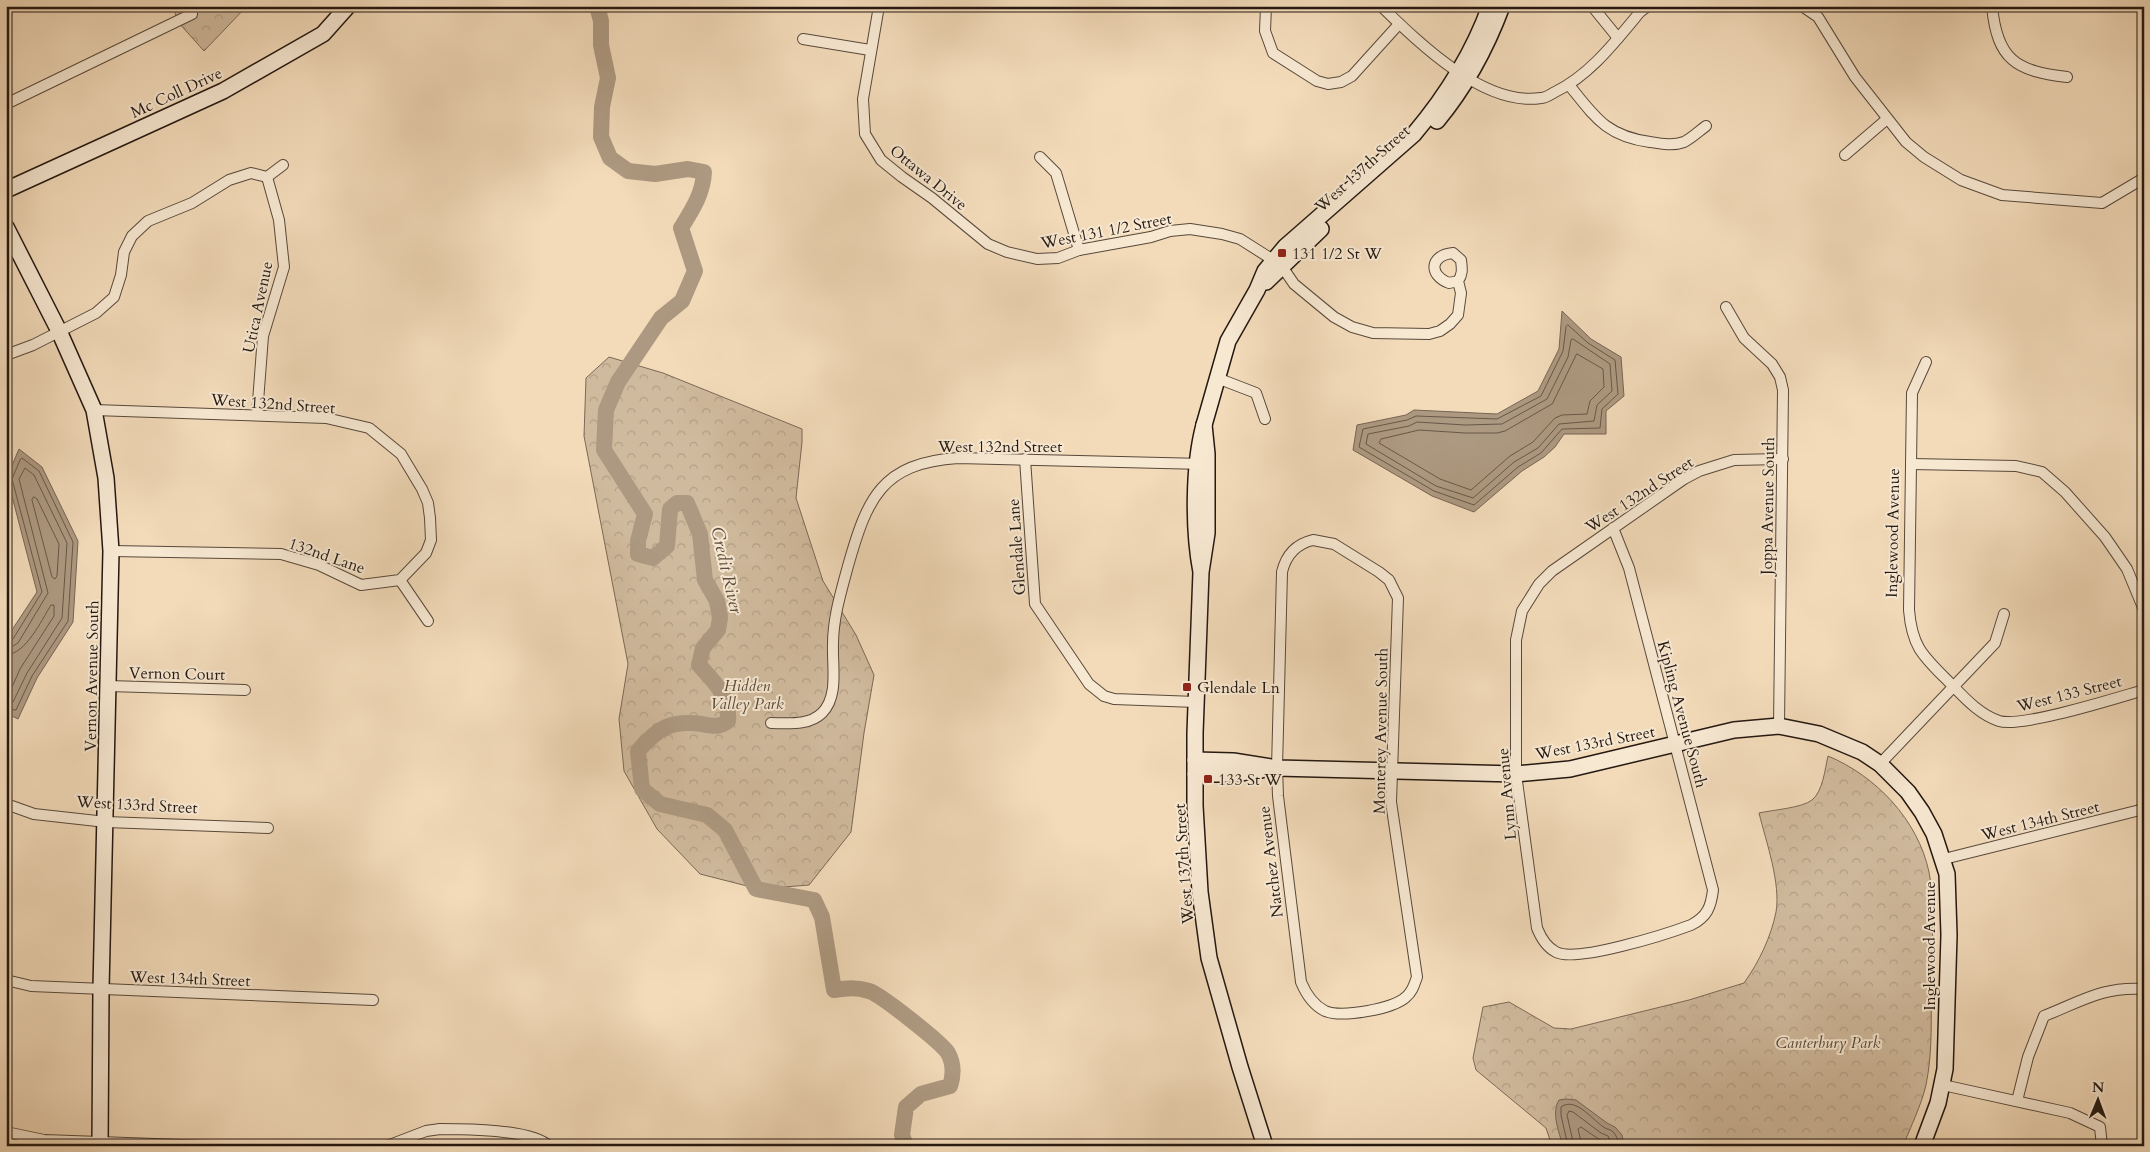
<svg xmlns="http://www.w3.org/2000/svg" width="2150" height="1152" font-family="Cardo,serif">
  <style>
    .forest { fill: url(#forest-crowns); stroke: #7a6957 }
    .water { fill: #ad9981; stroke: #766554 }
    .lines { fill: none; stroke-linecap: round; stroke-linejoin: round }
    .shore { stroke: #685849; stroke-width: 1 }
    .river { stroke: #ad9981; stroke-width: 16 }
    .street-casing { stroke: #58493b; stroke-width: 12 }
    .secondary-casing { stroke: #241811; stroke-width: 18 }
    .street { stroke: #f7e8d2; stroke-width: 10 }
    .secondary { stroke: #f7e8d2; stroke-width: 15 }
    .poi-dot { fill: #8f2418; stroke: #f7e8d2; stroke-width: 2 }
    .labels { text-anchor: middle; stroke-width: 4; stroke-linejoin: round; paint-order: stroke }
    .street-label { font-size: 16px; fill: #241811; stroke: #f7e8d2 }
    .poi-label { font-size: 16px; fill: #241811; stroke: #f7e8d2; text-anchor: start }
    .park-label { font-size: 16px; font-style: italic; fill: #58493b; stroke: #f7e8d2 }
    .water-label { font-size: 18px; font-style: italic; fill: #5b4c3e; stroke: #f7e8d2 }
  </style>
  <defs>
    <pattern id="forest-crowns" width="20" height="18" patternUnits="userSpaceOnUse" patternTransform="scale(1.25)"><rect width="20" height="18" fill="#d0ba9d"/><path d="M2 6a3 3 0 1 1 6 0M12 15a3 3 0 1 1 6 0" fill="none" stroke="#b29f86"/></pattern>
  </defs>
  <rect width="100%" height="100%" fill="#f3dbba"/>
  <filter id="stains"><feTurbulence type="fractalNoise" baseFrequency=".004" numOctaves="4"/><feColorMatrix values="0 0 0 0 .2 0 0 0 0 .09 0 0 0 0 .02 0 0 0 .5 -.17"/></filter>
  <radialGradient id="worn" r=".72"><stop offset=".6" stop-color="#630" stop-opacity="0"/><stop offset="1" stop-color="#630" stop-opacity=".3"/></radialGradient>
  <g class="forest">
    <polygon points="173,6 247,6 204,51 178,22"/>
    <polygon points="609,357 663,373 802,429 802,442 796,498 823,581 856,635 874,675 864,733 851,832 809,885 759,889 700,874 657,829 624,771 619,719 628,664 584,436 586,378"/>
    <path d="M1828 756C1876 776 1918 820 1929 872 1936 907 1932 944 1931 979 1931 1014 1933 1051 1926 1085 1921 1106 1911 1126 1903 1146H1552L1546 1128 1476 1070 1473 1058 1483 1007 1509 1002 1554 1028 1571 1029 1689 1000 1744 983C1759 962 1771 937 1776 912 1781 884 1766 841 1759 813 1772 810 1802 808 1812 800 1823 791 1825 769 1828 756Z"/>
  </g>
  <g class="water">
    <polygon points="1562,311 1591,339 1621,357 1624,396 1606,411 1606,434 1564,434 1555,447 1544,457 1522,471 1474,512 1432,496 1353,450 1357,425 1406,415 1414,410 1497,414 1538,391 1559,349"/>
    <polygon points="19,449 42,467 78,541 73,622 37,678 18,719 6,713 6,639 37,592 7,477"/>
    <path d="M1566 1099 1576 1100 1607 1123 1615 1127 1622 1135 1624 1146H1563C1559 1132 1551 1113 1559 1100Z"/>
  </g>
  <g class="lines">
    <g class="shore">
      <polygon points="1568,325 1588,343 1615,360 1618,394 1602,409 1600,428 1562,429 1541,453 1518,467 1474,505 1434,491 1359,447 1363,429 1407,420 1416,416 1497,419 1541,396 1563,351 1566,327"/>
      <polygon points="1573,339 1610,364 1612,391 1597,405 1594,421 1559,424 1538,448 1514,462 1473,498 1436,486 1366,444 1368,434 1409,426 1417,422 1465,425 1502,424 1547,399 1568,357 1571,340"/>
      <polygon points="1577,354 1603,369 1604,387 1590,401 1587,414 1562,415 1555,418 1533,442 1510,456 1471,490 1440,479 1379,443 1381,439 1419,430 1465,433 1497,433 1505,431 1552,404"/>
      <polygon points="34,497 37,499 59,544 57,576 55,579 52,577 32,500"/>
      <polyline points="6,641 13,639 42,592 12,479 20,460 22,458 39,471 73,542 68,621 32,676 16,710 6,709"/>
      <polyline points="6,648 13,646 18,643 48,593 19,479 25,468 34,475 67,543 62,618 27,673 13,702 6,703"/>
      <path d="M6 655C26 654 41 621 51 605H54V616L20 669 9 694 6 695"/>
      <path d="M1568 1146 1561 1115V1107C1576 1096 1593 1121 1605 1128 1607 1129 1611 1130 1612 1131 1617 1135 1618 1141 1619 1146"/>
      <polyline points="1574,1146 1567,1115 1569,1111 1573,1112 1601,1133 1608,1136 1612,1146"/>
      <polyline points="1582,1146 1578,1129 1581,1127 1603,1142 1605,1146"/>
    </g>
    <path class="river" d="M597 6 601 21V45L608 78 602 107 601 137 610 158 628 171 655 174 688 169 704 172C703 194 692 210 681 228L695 271 682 301 661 318 618 382 606 410 604 450 645 514 638 541V554L653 558 667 546 670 509 677 503H687L700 534 705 580 717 601 720 618 718 630 703 648 699 665C715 683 730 696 728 721 719 728 713 726 702 724 670 720 658 728 638 751L642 789 660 804 707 815 725 830 756 889 814 900 822 917 834 990C847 988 856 987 869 991 880 994 942 1043 948 1053 954 1064 954 1074 950 1086L921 1094 906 1107 902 1135 906 1146"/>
    <g class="street-casing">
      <g id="street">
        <path d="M879 6 863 99 865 134 881 160 902 177 932 198 988 244 1007 252 1037 259 1058 258 1079 250 1151 237 1170 231 1190 229 1222 234 1240 239 1281 265 1294 284 1334 317 1352 327 1373 333 1429 334 1440 331 1450 324 1458 315 1461 293 1458 281C1463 274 1462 269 1461 260L1453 253C1430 255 1428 275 1449 283L1458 281"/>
        <polyline points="1266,6 1265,31 1273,53 1317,81 1328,84 1341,82 1352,76 1399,24"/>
        <path d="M1381 6C1419 43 1484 107 1541 98 1546 98 1551 94 1555 92 1590 75 1615 42 1640 12L1648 6"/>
        <polyline points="1592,6 1618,38"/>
        <polyline points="1802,6 1818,17 1855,77 1906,142 1924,157 1961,180 2002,195 2102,203 2144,178"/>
        <path d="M1992 6C1997 60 2016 71 2067 77"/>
        <polyline points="803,39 870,50"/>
        <path d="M1569 85C1595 117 1606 136 1650 142 1662 144 1673 146 1684 142 1692 138 1699 131 1706 126"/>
        <polyline points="6,104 192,14"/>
        <polyline points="1845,155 1887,119"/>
        <polyline points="1040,157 1056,173 1079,250"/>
        <polyline points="1726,307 1744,338 1772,364 1780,377 1783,390 1779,726"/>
        <polyline points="6,355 33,345 96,313 114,297 121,275 124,252 132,236 148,221 192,203 229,180 251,173 267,177 283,165"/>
        <path d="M1926 362 1912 393 1909 610C1912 647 1923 656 1948 681 1963 696 1978 714 1999 721 2022 728 2116 698 2144 690"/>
        <polyline points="1217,378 1256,393 1265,419"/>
        <polyline points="94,410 326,418 369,428 401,454 422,489 428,503 430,518 431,540 426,553 400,580 361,585 319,565 281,554 111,551"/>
        <polyline points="257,415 263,336 284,267 279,220 267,177"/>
        <polyline points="1025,459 1035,604 1089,684 1104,696 1114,699 1196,702"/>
        <polyline points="1911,464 2016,466 2042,472 2065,492 2105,537 2127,569 2144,610"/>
        <path d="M1613 528 1629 568 1713 890C1711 907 1707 917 1691 925 1667 934 1576 963 1556 952 1546 947 1541 938 1537 928L1516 774V640L1522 611 1539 584 1552 571 1684 479 1699 471 1734 460 1783 459"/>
        <path d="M1313 540 1334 544 1379 572 1389 580 1398 598 1391 802 1417 977C1414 985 1413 991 1406 997 1393 1009 1342 1018 1325 1011 1313 1005 1306 994 1301 982L1278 796 1277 768 1282 572C1286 555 1296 544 1313 540Z"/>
        <polyline points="400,580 428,621"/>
        <polyline points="108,686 245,690"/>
        <path d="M771 723C787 723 809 726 822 713 839 696 832 666 833 644 833 618 841 592 848 566 867 499 881 463 958 458L1204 464"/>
        <polyline points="1880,764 1995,643 2004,614"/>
        <polyline points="6,804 34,814 106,822 268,828"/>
        <polyline points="1944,859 2144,809"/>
        <polyline points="6,980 31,986 373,1000"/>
        <polyline points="1943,1085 2070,1113 2100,1127 2102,1146"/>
        <path d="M2017 1101 2028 1057 2044 1016C2080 1002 2103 986 2144 989"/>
        <polyline points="6,1132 44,1140 210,1146"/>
        <path d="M387 1146 426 1131 440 1129C465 1129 531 1129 549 1146"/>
      </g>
    </g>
    <g class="secondary-casing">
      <g id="secondary">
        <path d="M1437 121C1466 86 1486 49 1502 6"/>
        <polyline points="6,190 223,91 323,34 348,6"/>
        <polyline points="6,227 59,331 94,410 106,478 111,551 101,989 100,1146"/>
        <polyline points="1266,282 1321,229"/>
        <path d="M1204 425 1228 341 1257 290 1265 271 1285 247 1414 134C1446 96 1473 53 1490 6"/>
        <path d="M1201 572C1193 530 1193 466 1204 425L1207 454V533L1201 572 1195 733V806L1200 892 1209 958 1240 1067 1265 1146"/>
        <polyline points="1195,760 1233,761 1277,768 1516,774 1570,769 1734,730 1779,726 1819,734 1862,752 1880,764 1908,792 1922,812 1934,834 1947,874 1949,935 1945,1069 1938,1103 1922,1146"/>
        <polyline points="1195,774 1233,774 1261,770"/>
      </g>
    </g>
    <use href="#street" class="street"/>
    <use href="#secondary" class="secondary"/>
  </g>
  <g class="poi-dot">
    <rect x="1277" y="248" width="10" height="10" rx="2.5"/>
    <rect x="1182" y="682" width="10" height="10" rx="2.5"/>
    <rect x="1203" y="774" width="10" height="10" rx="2.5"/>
  </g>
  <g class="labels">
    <g class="street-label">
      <text transform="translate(176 92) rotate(-25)" y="6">Mc Coll Drive</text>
      <text transform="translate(1362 168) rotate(-42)" y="6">West 137th Street</text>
      <text transform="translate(929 177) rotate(39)" y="6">Ottawa Drive</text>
      <text transform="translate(1106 230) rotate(-11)" y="6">West 131 1/2 Street</text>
      <text transform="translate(257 307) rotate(-78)" y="6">Utica Avenue</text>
      <text transform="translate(273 403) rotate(4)" y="6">West 132nd Street</text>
      <text x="1000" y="452">West 132nd Street</text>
      <text transform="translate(1639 494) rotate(-33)" y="6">West 132nd Street</text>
      <text transform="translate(1767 506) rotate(-89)" y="6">Joppa Avenue South</text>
      <text transform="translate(1892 533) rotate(-89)" y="6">Inglewood Avenue</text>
      <text transform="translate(1016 547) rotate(-94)" y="6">Glendale Lane</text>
      <text transform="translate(327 555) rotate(19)" y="6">132nd Lane</text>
      <text transform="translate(177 673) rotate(1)" y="6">Vernon Court</text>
      <text transform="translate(91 676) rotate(-89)" y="6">Vernon Avenue South</text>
      <text transform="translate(2069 693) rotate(-14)" y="6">West 133 Street</text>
      <text transform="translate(1683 714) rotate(75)" y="6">Kipling Avenue South</text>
      <text transform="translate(1380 731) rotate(-89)" y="6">Monterey Avenue South</text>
      <text transform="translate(1595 742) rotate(-11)" y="6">West 133rd Street</text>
      <text transform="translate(1506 794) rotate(-95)" y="6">Lynn Avenue</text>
      <text transform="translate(137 804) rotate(3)" y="6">West 133rd Street</text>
      <text transform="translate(2040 820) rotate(-14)" y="6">West 134th Street</text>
      <text transform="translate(1270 862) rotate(-97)" y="6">Natchez Avenue</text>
      <text transform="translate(1183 864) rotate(-94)" y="6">West 137th Street</text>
      <text transform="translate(1929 946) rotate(-90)" y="6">Inglewood Avenue</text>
      <text transform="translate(190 978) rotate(2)" y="6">West 134th Street</text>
    </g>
    <g class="poi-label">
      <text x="1292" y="259">131 1/2 St W</text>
      <text x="1197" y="693">Glendale Ln</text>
      <text x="1218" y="785">133 St W</text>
    </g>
    <g class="park-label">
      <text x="747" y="691">Hidden<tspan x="747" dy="18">Valley Park</tspan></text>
      <text x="1828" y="1048">Canterbury Park</text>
    </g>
    <g class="water-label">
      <text transform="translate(727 570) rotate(77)" y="6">Credit River</text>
    </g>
  </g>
  <rect width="2150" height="1152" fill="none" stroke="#f3dbba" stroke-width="25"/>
  <rect x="8" y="8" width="2135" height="1137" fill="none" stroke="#241811" stroke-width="2.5"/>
  <rect x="12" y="12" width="2125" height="1127" fill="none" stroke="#241811"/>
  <g transform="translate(2098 1100) rotate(1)" stroke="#f7e8d2" stroke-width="4" paint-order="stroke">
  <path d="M0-4L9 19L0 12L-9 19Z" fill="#241811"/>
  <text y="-8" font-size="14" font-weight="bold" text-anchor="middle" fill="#241811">N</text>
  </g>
  <rect width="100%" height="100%" filter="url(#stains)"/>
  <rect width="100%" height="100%" fill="url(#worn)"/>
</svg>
